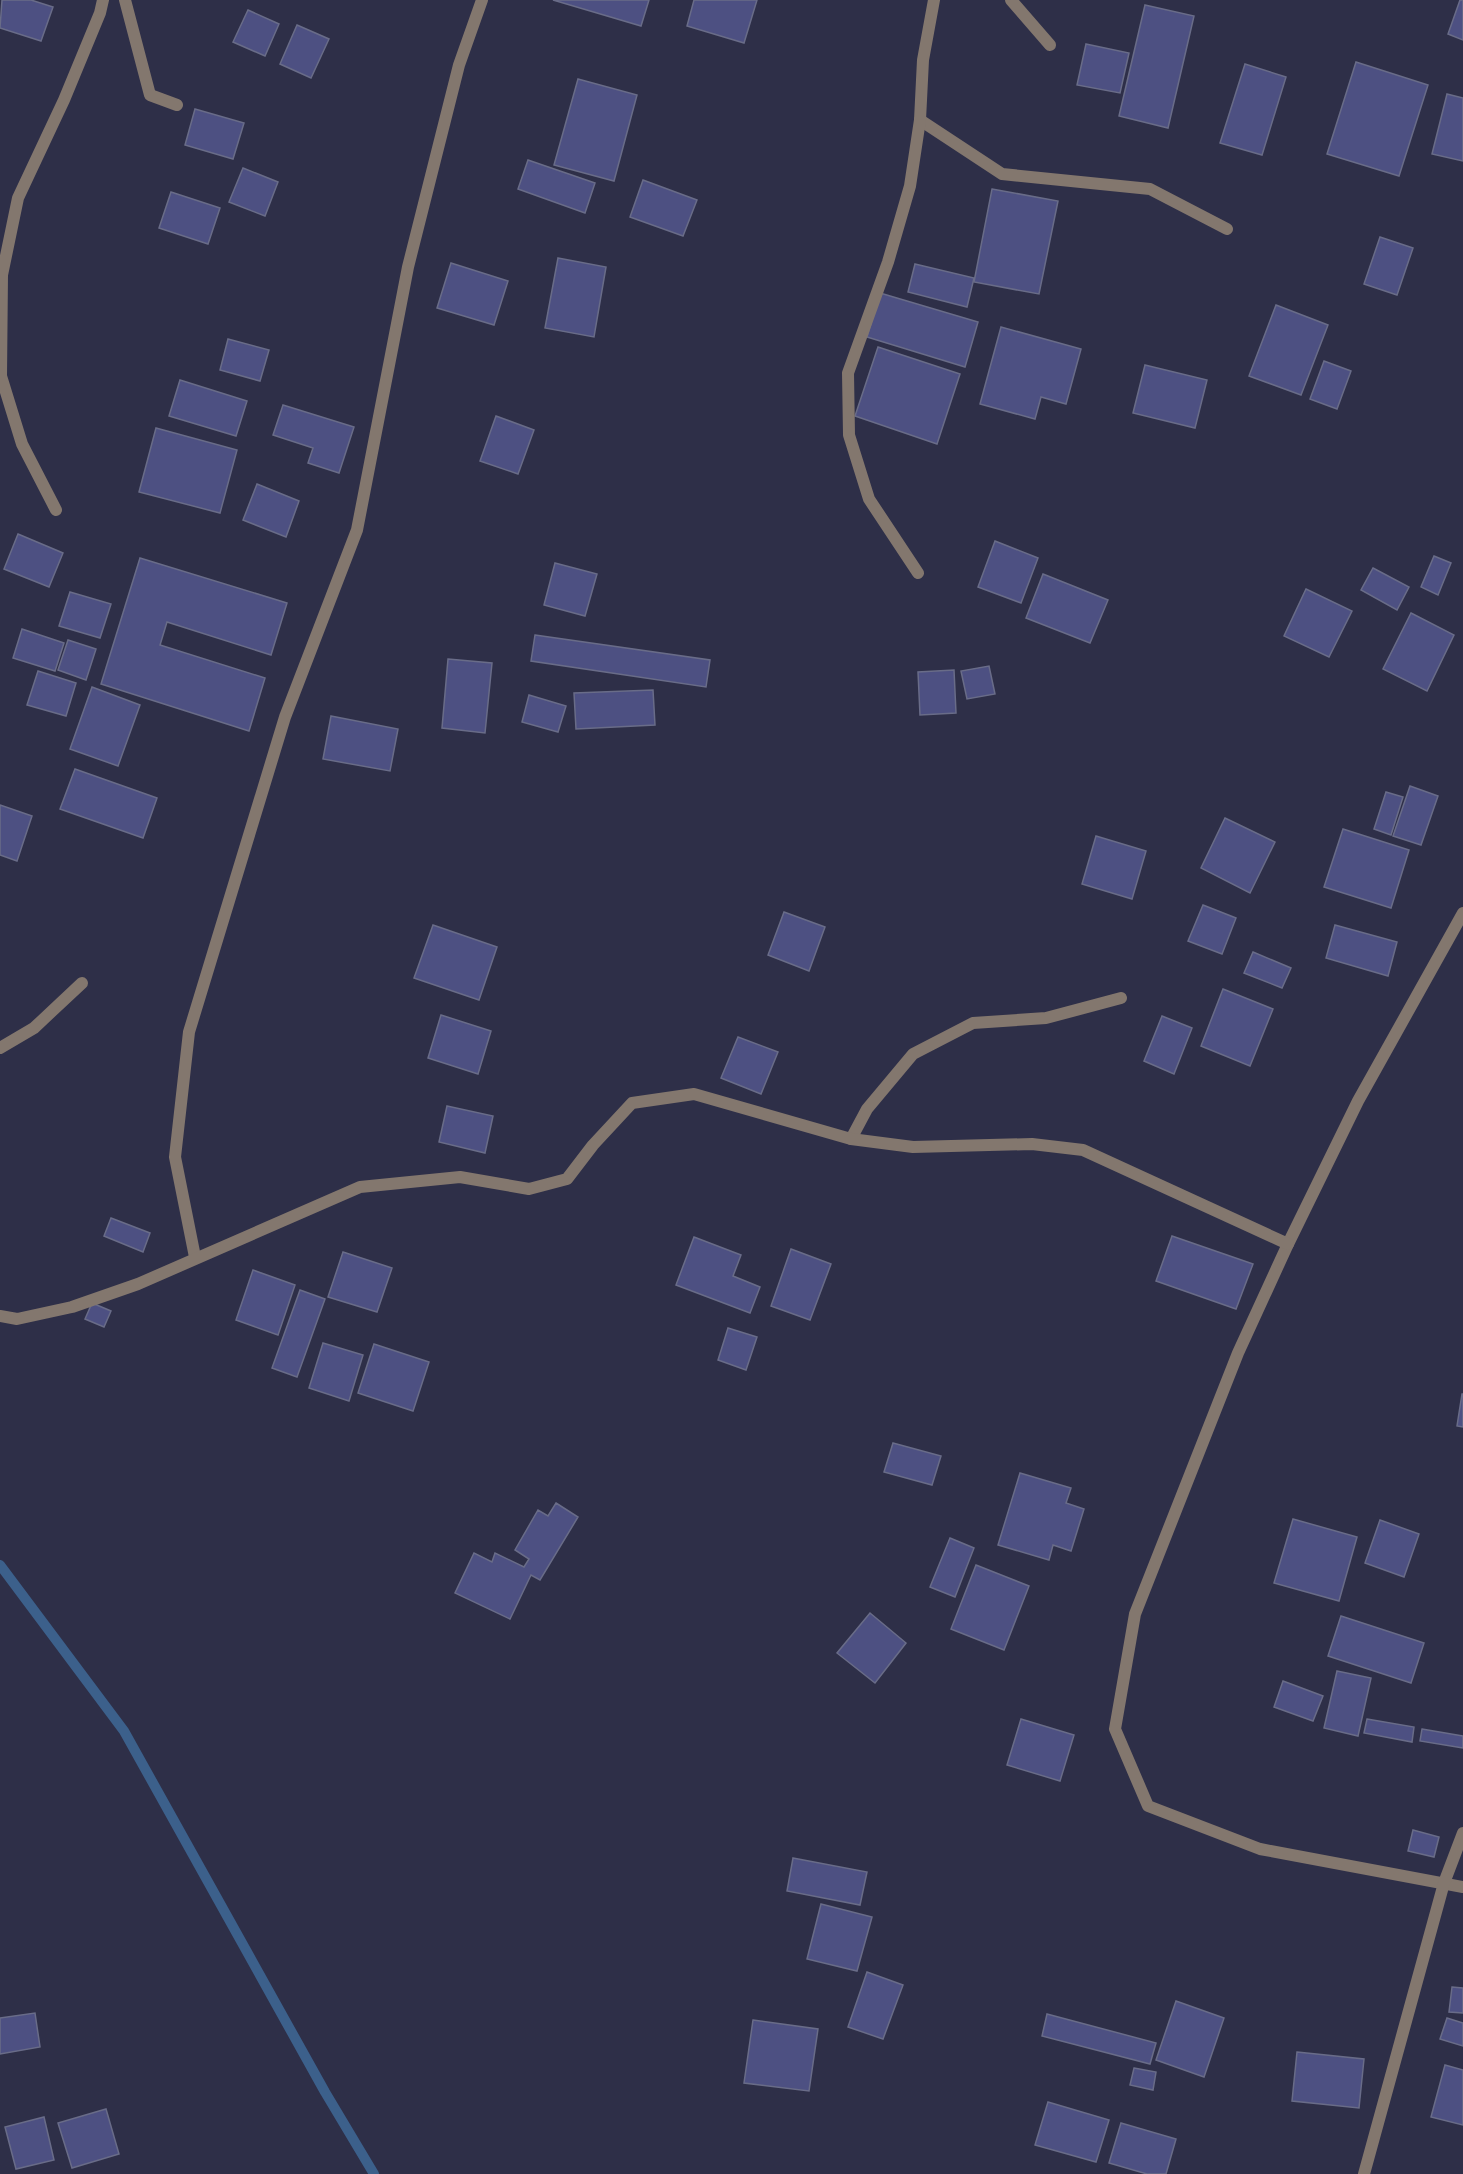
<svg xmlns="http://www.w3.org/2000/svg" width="1463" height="2174" font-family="Barlow,sans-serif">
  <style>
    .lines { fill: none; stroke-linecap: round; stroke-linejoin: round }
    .stream { stroke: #3c608b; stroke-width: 10 }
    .building { fill: #4d5082; stroke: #696c88; stroke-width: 1.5 }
    .street { stroke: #83776e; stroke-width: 12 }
  </style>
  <rect width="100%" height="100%" fill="#2e2f48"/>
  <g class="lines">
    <polyline class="stream" points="0,1565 124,1731 325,2092 374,2174"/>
  </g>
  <g class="building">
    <polygon points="2,0 31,0 53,7 41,41 0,28"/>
    <polygon points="553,0 649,0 641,26"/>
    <polygon points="694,0 757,0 744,43 687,26"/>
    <polygon points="1460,0 1463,0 1463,40 1448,34"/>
    <polygon points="1145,5 1194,16 1168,128 1119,116"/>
    <polygon points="248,10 279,24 265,56 233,42"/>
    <polygon points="297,25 329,39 311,78 280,64"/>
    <polygon points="1086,44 1129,53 1120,93 1077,85"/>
    <polygon points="1356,62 1428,85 1399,176 1327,154"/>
    <polygon points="1245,64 1286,77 1262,155 1220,143"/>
    <polygon points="578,79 637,95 614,181 554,165"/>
    <polygon points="1447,94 1463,98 1463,161 1432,154"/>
    <polygon points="195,109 244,123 233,159 185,145"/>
    <polygon points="528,160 595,183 585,213 518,189"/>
    <polygon points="243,168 278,182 265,216 229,202"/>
    <polygon points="643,180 697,200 683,236 630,217"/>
    <polygon points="992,189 1058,201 1039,294 974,282"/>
    <polygon points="171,192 220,208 208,244 159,228"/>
    <polygon points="1380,237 1413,248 1397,295 1364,284"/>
    <polygon points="558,258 606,267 594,337 545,328"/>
    <polygon points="451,263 508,281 494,325 437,308"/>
    <polygon points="915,264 974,278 967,307 908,292"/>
    <polygon points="880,293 978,322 965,367 867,337"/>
    <polygon points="1276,305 1328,325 1301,395 1249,376"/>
    <polygon points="1001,327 1081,349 1066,404 1041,397 1035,419 980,404"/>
    <polygon points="228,339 269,350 260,381 220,370"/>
    <polygon points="878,347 960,374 937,444 855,416"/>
    <polygon points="1324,361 1351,371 1337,409 1310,399"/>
    <polygon points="1145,365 1207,380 1195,428 1133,413"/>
    <polygon points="180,380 247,401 236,436 169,416"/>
    <polygon points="283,405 354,427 339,473 308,463 313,448 273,435"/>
    <polygon points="496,416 534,430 518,474 480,461"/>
    <polygon points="156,428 237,450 220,513 139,492"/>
    <polygon points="257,484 299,501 286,537 243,520"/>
    <polygon points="18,534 63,553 49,587 4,569"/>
    <polygon points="995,541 1038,558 1021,603 978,587"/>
    <polygon points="1434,556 1451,563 1438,595 1421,587"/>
    <polygon points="140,558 287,603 271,655 167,622 160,645 265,678 249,731 101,684"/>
    <polygon points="555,563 597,574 585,616 544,605"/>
    <polygon points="1373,568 1409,587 1397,610 1361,590"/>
    <polygon points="1043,574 1108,600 1090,643 1026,618"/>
    <polygon points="1306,589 1352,611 1329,657 1284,636"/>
    <polygon points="70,592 111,604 100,638 59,626"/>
    <polygon points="1411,613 1454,635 1427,691 1383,669"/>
    <polygon points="22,629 64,643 55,671 13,658"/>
    <polygon points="535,635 710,660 706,687 531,661"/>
    <polygon points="68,640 96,649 86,680 58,670"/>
    <polygon points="448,659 492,663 485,733 442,728"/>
    <polygon points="989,666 995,694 967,699 961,671"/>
    <polygon points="954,670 956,713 920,715 918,672"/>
    <polygon points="38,671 76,683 66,716 27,705"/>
    <polygon points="92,687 140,705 118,766 70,749"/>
    <polygon points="653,690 655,725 576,729 574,693"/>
    <polygon points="529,695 566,706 558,732 522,722"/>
    <polygon points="331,716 398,729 390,771 323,759"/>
    <polygon points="75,769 157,798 143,838 60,809"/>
    <polygon points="1410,786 1438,796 1421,845 1393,836"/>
    <polygon points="1386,792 1403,797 1391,835 1374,829"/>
    <polygon points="0,805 32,816 17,861 0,855"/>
    <polygon points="1225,818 1275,842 1250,893 1201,868"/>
    <polygon points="1343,829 1409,850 1391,908 1324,887"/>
    <polygon points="1096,836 1146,851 1132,899 1082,884"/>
    <polygon points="1203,905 1236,918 1222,954 1188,941"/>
    <polygon points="784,912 825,927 809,971 768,955"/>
    <polygon points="433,925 497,947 479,1000 414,978"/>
    <polygon points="1335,925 1397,942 1388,976 1326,958"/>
    <polygon points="1253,952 1291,968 1282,988 1244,973"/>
    <polygon points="1223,989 1273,1009 1250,1066 1201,1046"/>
    <polygon points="441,1015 491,1031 478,1074 428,1058"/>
    <polygon points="1162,1016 1192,1028 1174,1074 1144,1061"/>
    <polygon points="738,1037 778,1052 761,1094 721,1078"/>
    <polygon points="447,1106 493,1116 485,1153 439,1142"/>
    <polygon points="111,1218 150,1233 143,1252 104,1236"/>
    <polygon points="1172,1236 1253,1264 1236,1309 1156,1281"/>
    <polygon points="694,1237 741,1255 733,1276 760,1287 750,1313 676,1285"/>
    <polygon points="791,1249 831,1264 810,1320 771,1306"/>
    <polygon points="343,1252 392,1268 377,1312 328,1297"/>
    <polygon points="253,1270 295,1285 278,1335 236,1320"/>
    <polygon points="300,1290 325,1299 297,1377 272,1368"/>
    <polygon points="92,1303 111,1311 104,1327 85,1319"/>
    <polygon points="728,1328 757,1337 746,1370 718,1360"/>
    <polygon points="323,1343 363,1355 349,1401 309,1388"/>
    <polygon points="374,1344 429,1362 413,1411 358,1393"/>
    <polygon points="1462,1394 1463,1394 1463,1427 1457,1426"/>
    <polygon points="893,1443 941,1456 932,1485 884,1472"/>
    <polygon points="1020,1473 1071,1488 1066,1503 1084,1509 1071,1551 1053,1545 1049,1560 998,1545"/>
    <polygon points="556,1503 578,1517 540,1580 531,1575 510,1619 455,1593 474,1553 492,1562 495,1553 524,1567 529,1559 515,1550 538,1510 548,1516"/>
    <polygon points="1293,1519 1357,1537 1339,1601 1274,1583"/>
    <polygon points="1380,1520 1419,1534 1404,1577 1365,1563"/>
    <polygon points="950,1538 974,1548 955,1597 930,1587"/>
    <polygon points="976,1565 1029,1586 1004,1650 951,1629"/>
    <polygon points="870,1613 906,1643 875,1683 837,1653"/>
    <polygon points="1341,1616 1424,1643 1411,1683 1328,1656"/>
    <polygon points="1337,1671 1371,1678 1358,1736 1324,1728"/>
    <polygon points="1283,1681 1323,1696 1313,1721 1274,1707"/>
    <polygon points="1021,1719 1074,1735 1060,1781 1007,1765"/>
    <polygon points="1367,1719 1414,1727 1412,1742 1364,1733"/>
    <polygon points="1422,1729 1463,1736 1463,1748 1420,1741"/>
    <polygon points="1413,1830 1439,1837 1434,1857 1408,1851"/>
    <polygon points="793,1858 867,1872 860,1905 787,1891"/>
    <polygon points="821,1904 872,1917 857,1971 807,1959"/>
    <polygon points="867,1972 903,1985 883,2039 848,2027"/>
    <polygon points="1452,1987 1463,1988 1463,2013 1449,2012"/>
    <polygon points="1176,2001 1224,2018 1204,2077 1156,2060"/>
    <polygon points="35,2013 40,2047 0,2054 0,2018"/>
    <polygon points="1047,2014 1156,2043 1150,2064 1042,2036"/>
    <polygon points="1447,2018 1463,2023 1463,2046 1440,2039"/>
    <polygon points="753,2020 818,2029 809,2091 744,2083"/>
    <polygon points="1297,2052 1364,2059 1359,2108 1292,2101"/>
    <polygon points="1445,2065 1463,2070 1463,2125 1431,2117"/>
    <polygon points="1134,2068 1156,2072 1153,2090 1130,2085"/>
    <polygon points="1048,2102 1109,2120 1096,2162 1035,2145"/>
    <polygon points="106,2109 119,2154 72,2168 58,2123"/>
    <polygon points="44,2117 54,2160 16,2169 5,2127"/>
    <polygon points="1121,2123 1176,2139 1166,2174 1147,2174 1109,2163"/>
  </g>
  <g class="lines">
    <g class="street">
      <polyline points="125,0 150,95 177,105"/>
      <polyline points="1011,0 1050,45"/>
      <polyline points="920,120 1002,174 1150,189 1227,229"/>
      <polyline points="56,510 22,444 1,376 2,275 18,198 64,100 100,13 103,0"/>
      <polyline points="918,573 869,499 849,435 848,373 888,262 910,186 920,120 923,60 934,0"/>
      <polyline points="1463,913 1358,1101 1288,1244 1238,1353 1135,1614 1115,1729 1148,1806 1260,1849 1463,1887"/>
      <polyline points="0,1048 34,1028 82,983"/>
      <polyline points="851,1139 867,1109 913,1054 973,1023 1046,1018 1121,998"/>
      <polyline points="195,1257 175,1157 189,1032 285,717 357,530 408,267 459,65 482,0"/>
      <polyline points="0,1316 17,1319 72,1307 138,1284 360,1187 460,1177 529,1189 567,1179 593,1145 632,1103 694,1094 851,1139 913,1147 1032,1144 1083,1150 1288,1244"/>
      <polyline points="1364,2174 1444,1883 1463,1833"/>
    </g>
  </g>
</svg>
